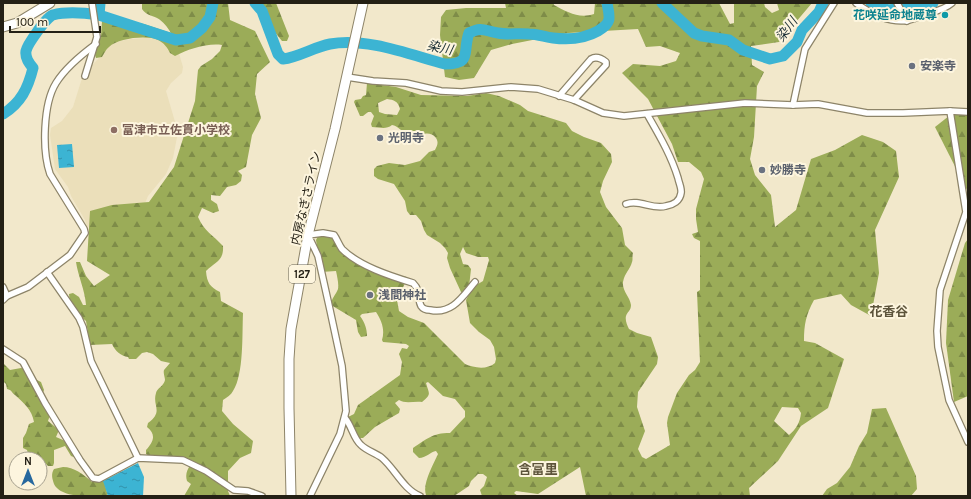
<svg xmlns="http://www.w3.org/2000/svg" width="971" height="499" font-family="Karla,'Noto Sans JP',sans-serif">
  <style>
    .built { fill: #ebdfba }
    .forest { fill: url(#forest-firs); fill-rule: evenodd }
    .water { fill: url(#water-ripples) }
    .lines { fill: none; stroke-linecap: round; stroke-linejoin: round }
    .river { stroke: #3cb4d3; stroke-width: 11 }
    .minor-casing { stroke: #8d8469; stroke-width: 8 }
    .trunk-casing { stroke: #8d8469; stroke-width: 11 }
    .minor { stroke: #fff; stroke-width: 5.5 }
    .trunk { stroke: #fff; stroke-width: 9 }
    .culture-dot { fill: #0f9aa8; stroke: #fdf5de; stroke-width: 1.5 }
    .worship-dot { fill: #6b7280; stroke: #fdf5de; stroke-width: 1.5 }
    .education-dot { fill: #8d6e63; stroke: #fdf5de; stroke-width: 1.5 }
    .labels { text-anchor: middle; stroke-width: 4; stroke-linejoin: round; paint-order: stroke }
    .shield { fill: #fdf5de; stroke: #656051; stroke-width: 1 }
    .shield-label { font-size: 11px; font-weight: bold; fill: #242015 }
    .culture-label { font-size: 12px; font-weight: bold; fill: #0d838f; stroke: #fdf5de; text-anchor: end }
    .worship-label { font-size: 12px; font-weight: bold; fill: #5b616d; stroke: #fdf5de; text-anchor: start }
    .education-label { font-size: 12px; font-weight: bold; fill: #785e54; stroke: #fdf5de; text-anchor: start }
    .street-label { font-size: 12px; fill: #242015; stroke: #fdf5de }
    .water-label { font-size: 13px; font-style: italic; fill: #1b2f35; stroke: #fdf5de }
    .neighbourhood-label { font-size: 13px; font-weight: bold; fill: #5d543b; stroke: #fdf5de }
  </style>
  <defs>
    <pattern id="forest-firs" width="22" height="20" patternUnits="userSpaceOnUse"><rect width="22" height="20" fill="#9bac58"/><path d="M5 1l3.5 6h-7zM16 11l3.5 6h-7z" fill="#7e8c48"/></pattern>
    <pattern id="water-ripples" width="26" height="14" patternUnits="userSpaceOnUse"><rect width="26" height="14" fill="#3cb4d3"/><path d="M2 4q2-2 4 0t4 0M15 11q2-2 4 0t4 0" fill="none" stroke="#3292aa"/></pattern>
  </defs>
  <rect width="100%" height="100%" fill="#f2e8cb"/>
  <polygon class="built" points="156,37 178,50 183,67 182,73 171,83 166,91 178,132 173,158 166,174 148,196 143,208 87,227 85,220 71,196 68,187 55,169 50,135 51,128 62,121 73,107 83,75 98,59 109,43 131,39"/>
  <g class="forest">
    <path d="M142 3H228L230 20 255 31 270 62 257 74 255 94 261 118 252 135 246 167 238 171 242 175 241 181 236 185 227 187 220 196 211 195V200L217 204 219 211 213 213 202 208 198 217C204 231 213 235 223 246 224 261 215 262 206 271 207 283 210 287 220 292L221 301 243 313C242 334 244 374 233 391 231 395 227 397 223 400L222 411 233 424 253 441 251 453 240 458 228 471V491L230 496H184L191 484 187 481C185 474 187 470 191 464L183 459 178 457 176 459 151 457 146 454V450C153 442 157 435 147 427L148 423C164 411 152 406 156 393 157 388 164 386 165 380 165 377 163 373 164 370L170 363 161 361 153 354 147 352 142 353 136 359H129L128 357C121 356 115 351 112 344L90 345 86 321C78 315 69 305 69 294L73 293 79 297 83 305H86C85 290 78 276 76 262H80L86 276 94 286 110 275 87 261 90 211 112 205 149 202 174 167 195 101 198 70 201 66 212 59 220 51 222 45C207 43 189 49 175 56L170 53C167 47 164 43 158 40 147 35 118 38 109 47 106 49 104 54 102 57L96 58 95 55 101 35 102 21 106 17 144 24 171 33C168 28 163 21 157 18 151 15 146 15 142 9Z"/>
    <polygon points="251,3 276,3 289,36 287,41 282,41"/>
    <path d="M505 3H553L554 5C567 12 579 19 594 14L595 3H719L730 24 734 23V3H764L765 7 772 13 779 10 777 3H812L779 42 751 46 752 65 764 72 757 86 754 137 750 159 755 175 771 195 775 227 796 210 811 159 835 150 862 135 883 142 896 151 899 177 875 230 879 273 871 316 851 305 841 294 814 300C806 315 804 324 804 341L815 343 844 359 828 408 801 426 778 461 749 488 750 496H586L580 467 538 494 516 491 514 493 518 496H482L480 490 484 486 487 477 483 474H478L471 481 469 486 454 496 426 495C422 484 433 465 438 454L436 451C430 452 426 458 419 458L413 452V448C427 439 432 433 450 433L465 417V411L455 399 443 396 428 382 426 383C429 394 432 394 422 402 414 401 405 404 399 400L395 403 400 409 399 413 375 427 363 438H359L348 417 354 414 358 405 400 375 402 362 399 354 402 348 407 349 409 346 406 344 383 342 382 340C385 330 382 321 376 312L362 314 360 316C365 323 367 329 367 336L361 337 358 332 356 320 331 305C331 298 336 295 338 289 339 284 337 276 336 271L321 272 316 240 318 236 330 233 347 254 400 279 405 276 407 279 397 300 399 311 408 317 424 323 465 364C474 368 487 370 495 363L496 359 494 347 490 340 479 332 470 323 466 300 473 287 483 281 489 260 488 257H478L466 253 463 247 460 254 463 264 468 265 471 269 469 287 464 293 461 292 450 268 447 258 448 253 445 248 440 243 427 235 424 230 421 221 416 215H410L407 211 405 201 394 184 378 179 374 176V169L377 166 389 163 405 165 420 161 429 152 435 150C437 146 439 143 436 138 429 128 417 138 408 134 402 132 398 126 392 125 386 130 379 127 372 127L371 124 374 116 371 112H368L363 116H360L354 102 355 100 361 99 363 96 366 95 367 83 396 87 421 95 467 96 486 93 499 96 520 105 528 111 566 123 572 131 584 137 601 143 611 154 612 162 603 181 600 192 606 207 622 228 625 245 633 253C632 256 633 260 632 262 630 270 625 272 623 282 622 291 630 297 631 305 631 311 627 312 626 316 625 320 627 325 629 329L637 333 651 337 658 357 657 364 638 392 637 407 645 431 638 449 642 457 646 459 670 445 667 423 668 417 677 393 689 375 695 370 700 362 697 292 700 290V241L694 238 692 234 698 232 696 219V209L704 179 701 172 689 162H678L672 144 648 99 622 73 633 64 660 66 676 61 680 53 660 46 646 47 638 29 568 33 512 44 491 50 474 78 459 80 445 77 440 35 441 17 446 10 466 8H506ZM387 99C394 100 398 101 400 109L397 115 385 114 379 112 378 103ZM782 407 798 408 801 413C800 423 796 429 789 435L774 421Z"/>
    <polygon points="954,112 968,112 968,192 935,127"/>
    <polygon points="968,239 968,396 954,402 946,343 948,300 965,243"/>
    <path d="M3 363 10 370 21 368 27 369 35 379 41 382 44 390 42 395 51 412 48 421 59 430 56 437 70 443 76 458 71 456 65 446 54 450V463L53 466H48C44 462 41 458 36 456L34 459H30L27 450 23 448V438L26 433 29 424 34 422C32 410 24 403 15 395 11 392 12 390 7 389L6 384 3 381Z"/>
    <polygon points="886,408 916,476 917,489 911,496 822,496 827,489 837,483 850,467 859,446 867,433 872,409"/>
    <path d="M63 467C74 467 83 474 92 482L96 479 104 481 108 496C93 496 61 499 54 484 52 478 51 474 54 469Z"/>
  </g>
  <g class="water">
    <polygon points="72,144 74,167 59,168 57,145"/>
    <polygon points="138,463 144,477 143,496 108,496 103,481"/>
  </g>
  <g class="lines">
    <g class="river">
      <path d="M255 3 262 11 278 54 283 59C299 57 314 47 330 44 366 37 411 55 445 64 473 64 462 52 469 33 483 26 484 31 498 33 508 35 518 33 529 34 537 34 545 37 553 38 569 40 584 39 598 31 612 23 610 18 607 3"/>
      <polyline points="662,3 694,33 702,36 729,40 743,50 770,59 783,56 797,42 802,30 819,12 823,3"/>
      <polyline points="871,3 888,10 926,6 933,3"/>
      <polyline points="99,15 100,3"/>
      <path d="M3 114C21 103 28 88 33 68 29 63 25 58 26 51 27 45 47 16 53 15 68 11 85 13 99 15L176 40 190 38 202 28 210 17 213 3"/>
    </g>
    <g class="minor-casing">
      <g id="minor">
        <path d="M856 3C869 13 891 24 909 20 916 19 922 15 929 13 938 11 945 9 952 3"/>
        <polyline points="897,3 907,21"/>
        <polyline points="85,76 97,37 92,3"/>
        <polyline points="347,77 373,81 406,83 441,91 462,92 511,87 538,89 574,100 603,113 624,116 745,103 793,105 818,104 867,113 903,113 950,111 968,112"/>
        <path d="M559 96 591 59C596 56 601 58 606 62V65L574 100"/>
        <polyline points="793,105 805,49 834,3"/>
        <polyline points="950,111 966,212 940,290 937,331 938,347 949,400 968,442"/>
        <path d="M626 204C640 199 652 210 666 206 673 205 680 201 681 193 682 189 679 183 678 178 671 155 659 135 647 114"/>
        <polyline points="47,272 79,318 83,327 91,361 138,458"/>
        <polyline points="3,287 7,296"/>
        <path d="M3 300 7 296 28 287 70 255 85 233 84 229 50 174C42 151 43 104 56 83 66 67 81 55 96 44"/>
        <polyline points="3,349 23,362 45,403 80,460 93,478 99,479 138,458 183,460 206,471 234,490 248,491 262,496"/>
        <path d="M345 418C352 426 353 438 361 445 367 451 376 453 382 458 395 469 404 490 420 496"/>
        <path d="M310 496 340 434 346 411 342 366 330 310 318 256 308 235 323 233 334 235C337 239 339 245 342 249 359 266 390 276 413 283 422 292 417 299 421 306 423 309 427 310 430 310 452 315 463 296 475 282"/>
      </g>
    </g>
    <g class="trunk-casing">
      <g id="trunk">
        <polyline points="3,27 17,23 50,3"/>
        <polyline points="291,496 289,408 289,359 291,329 308,235 335,129 363,3"/>
      </g>
    </g>
    <use href="#minor" class="minor"/>
    <use href="#trunk" class="trunk"/>
  </g>
  <circle class="culture-dot" cx="945" cy="15" r="4"/>
  <g class="worship-dot">
    <circle cx="912" cy="66" r="4"/>
    <circle cx="380" cy="138" r="4"/>
    <circle cx="762" cy="170" r="4"/>
    <circle cx="370" cy="295" r="4"/>
  </g>
  <circle class="education-dot" cx="114" cy="130" r="4"/>
  <g class="labels">
    <rect class="shield" x="289" y="265" width="26" height="18" rx="3"/>
    <g class="shield-label">
      <text x="302" y="278">127</text>
    </g>
    <g class="culture-label">
      <text x="937" y="19">花咲延命地蔵尊</text>
    </g>
    <g class="worship-label">
      <text x="920" y="70">安楽寺</text>
      <text x="388" y="142">光明寺</text>
      <text x="770" y="174">妙勝寺</text>
      <text x="378" y="299">浅間神社</text>
    </g>
    <g class="education-label">
      <text x="122" y="134">富津市立佐貫小学校</text>
    </g>
    <g class="street-label">
      <text transform="translate(306 198) rotate(-77)" y="4">内房なぎさライン</text>
    </g>
    <g class="water-label">
      <text transform="translate(786 29) rotate(-53)" y="5">染川</text>
      <text transform="translate(440 47) rotate(11)" y="5">染川</text>
    </g>
    <g class="neighbourhood-label">
      <text x="889" y="316">花香谷</text>
      <text x="538" y="474">含富里</text>
    </g>
  </g>
  <rect width="971" height="499" fill="none" stroke="#242015" stroke-width="8"/>
  <g transform="translate(28 471)"><circle r="19" fill="#fdf5de" stroke="#a6a08e"/>
  <path d="M0-3L7 15L0 10L-7 15Z" fill="#27689e"/>
  <text y="-6" font-size="11" font-weight="bold" text-anchor="middle" fill="#242015">N</text>
  </g>
  <path d="M10 26v6h90v-6" fill="none" stroke="#242015" stroke-width="2"/>
  <text x="16" y="26" font-size="12" fill="#242015" stroke="#fdf5de" stroke-width="3" paint-order="stroke">100 m</text>
</svg>
